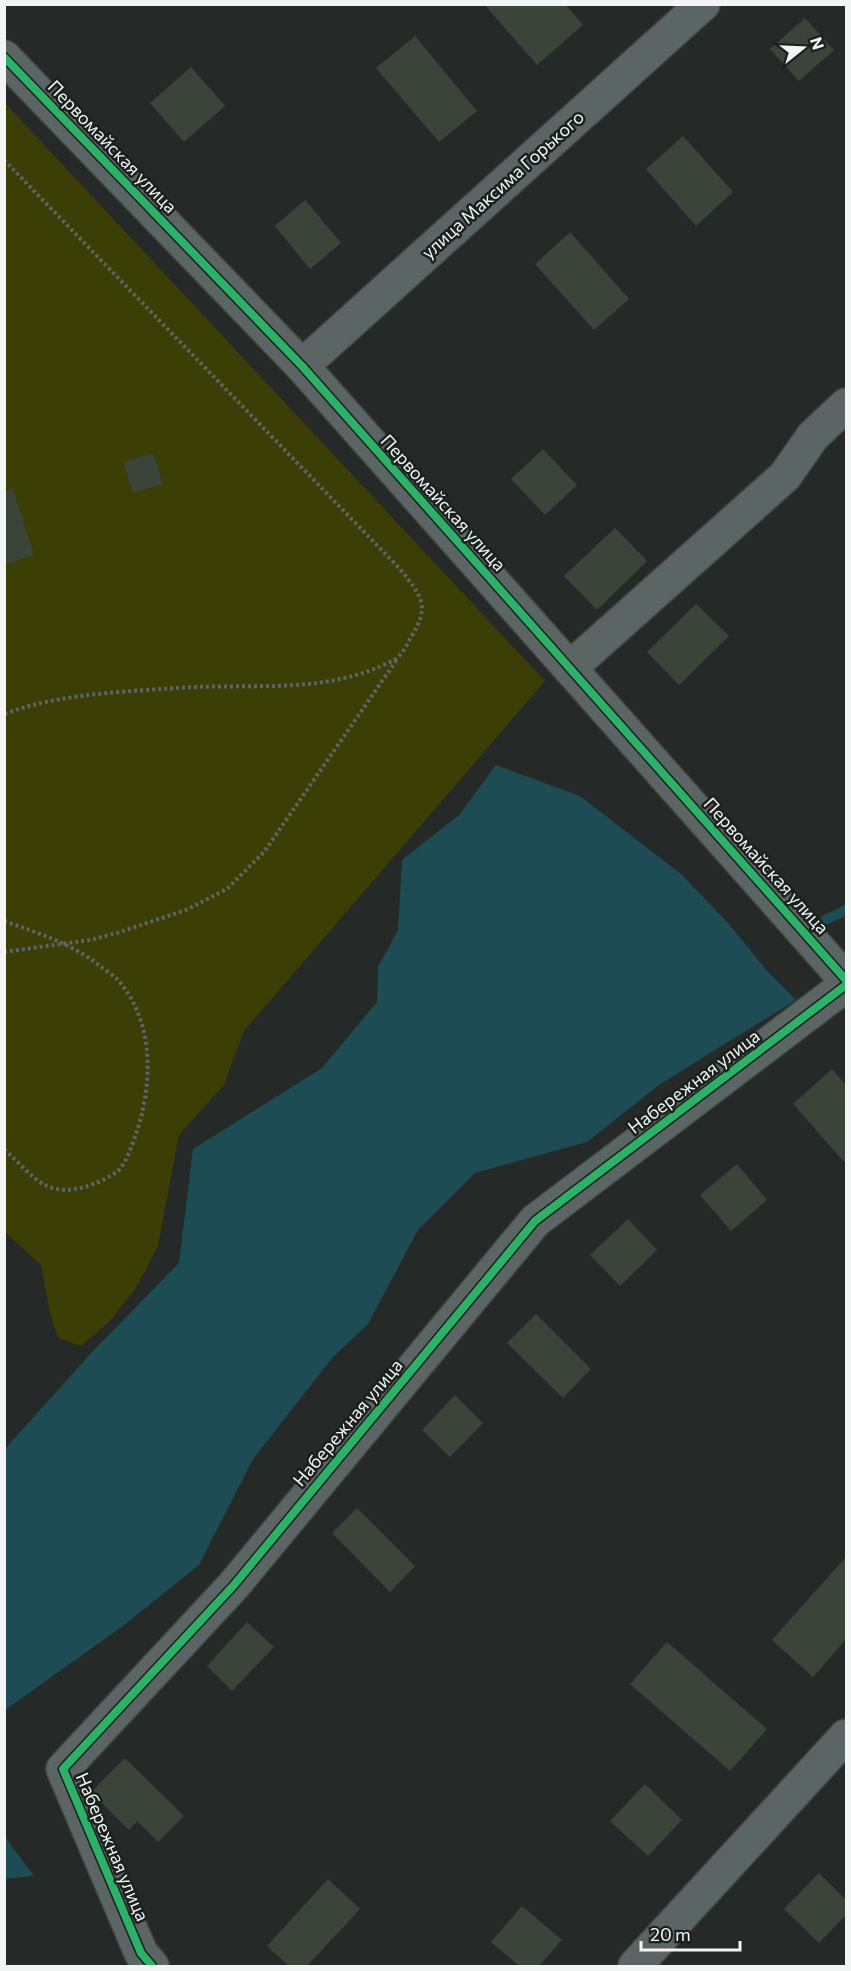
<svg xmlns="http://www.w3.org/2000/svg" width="851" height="1971" font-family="Commissioner,sans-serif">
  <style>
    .green { fill: #3c3f05 }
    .water { fill: #1d4c54 }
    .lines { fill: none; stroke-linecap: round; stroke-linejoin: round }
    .stream { stroke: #1d4c54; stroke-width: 10 }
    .building { fill: #3b4439 }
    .minor-casing { stroke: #434544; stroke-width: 36 }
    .path { stroke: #5d6463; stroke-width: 4; stroke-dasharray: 3 3; stroke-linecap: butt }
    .minor { stroke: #5b6664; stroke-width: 33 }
    .cycleway-casing { stroke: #1b211e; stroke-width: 11 }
    .cycleway { stroke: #2db169; stroke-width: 8 }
    .labels { text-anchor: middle; stroke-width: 5; stroke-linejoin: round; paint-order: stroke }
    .street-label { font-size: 18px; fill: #f2f5f3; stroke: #1b211e }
  </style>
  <rect width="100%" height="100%" fill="#252927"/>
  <polygon class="green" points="5,103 545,681 244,1031 224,1085 179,1135 158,1246 136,1288 110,1321 81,1346 58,1338 50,1313 41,1265 5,1232"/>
  <g class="water">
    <polygon points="496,765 580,796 681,874 729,924 767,971 796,1000 659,1085 587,1142 475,1173 418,1230 368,1324 333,1357 253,1459 199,1565 123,1626 5,1710 5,1449 92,1352 179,1263 193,1149 322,1068 377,1002 378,967 398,930 402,860 459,815"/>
    <polygon points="5,1837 34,1876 5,1879"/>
  </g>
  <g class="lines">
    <polyline class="stream" points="825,920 846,910"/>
  </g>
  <g class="building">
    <polygon points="484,4 565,4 583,25 537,65"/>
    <polygon points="805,18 834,50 799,81 770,49"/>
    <polygon points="415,36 477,111 439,142 376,68"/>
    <polygon points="191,67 225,106 184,142 150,103"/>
    <polygon points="683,136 733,192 696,226 646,169"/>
    <polygon points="305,200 341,243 310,269 275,226"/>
    <polygon points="570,232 629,299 594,330 535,264"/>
    <polygon points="543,449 577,485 545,515 511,479"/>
    <polygon points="153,453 163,484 133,493 123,462"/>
    <polygon points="13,489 34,555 4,565 4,492"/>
    <polygon points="615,528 647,561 597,610 564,576"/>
    <polygon points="696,604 729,636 679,685 647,652"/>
    <polygon points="832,1069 846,1085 846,1164 793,1104"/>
    <polygon points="737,1164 767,1200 731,1231 700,1195"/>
    <polygon points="628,1219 657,1250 620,1286 590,1255"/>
    <polygon points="536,1314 591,1369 563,1398 507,1343"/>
    <polygon points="455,1395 483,1423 450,1457 422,1430"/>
    <polygon points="357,1508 415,1566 390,1592 332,1533"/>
    <polygon points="846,1557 846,1639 813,1677 772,1640"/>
    <polygon points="247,1622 274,1647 232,1691 207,1666"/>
    <polygon points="667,1642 767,1729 730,1771 630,1684"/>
    <polygon points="125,1758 184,1816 158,1842 137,1821 129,1830 91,1792"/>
    <polygon points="645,1784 682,1820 648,1856 610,1821"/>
    <polygon points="819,1873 846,1900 846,1915 819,1943 784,1909"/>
    <polygon points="328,1879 360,1909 307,1966 289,1966 267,1946"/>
    <polygon points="522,1906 562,1940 539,1966 519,1966 491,1942"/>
  </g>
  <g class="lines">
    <g class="minor-casing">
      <g id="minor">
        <polyline points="4,57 302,366 846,980"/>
        <polyline points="302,366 703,4"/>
        <polyline points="570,668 785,476 813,436 846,405"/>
        <polyline points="152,1966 141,1953 63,1769 234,1585 535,1221 846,985"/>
        <polyline points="635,1966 846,1736"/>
      </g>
    </g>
    <g class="path">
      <path d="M4 160 400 569C421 595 431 606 411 637 408 643 404 651 399 656 395 661 385 664 379 667 316 694 243 683 176 688 119 692 58 694 4 714"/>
      <path d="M4 921C38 933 70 943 99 965 104 970 112 974 117 979 155 1021 153 1084 136 1134 132 1145 126 1163 118 1171 110 1177 95 1184 85 1187 71 1190 59 1192 45 1185 34 1180 15 1159 4 1149"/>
      <polyline points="4,952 90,940 117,933 186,910 227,889 264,852 398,658"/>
    </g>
    <use href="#minor" class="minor"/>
    <g class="cycleway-casing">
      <g id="cycleway">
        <polyline points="4,57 302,366 846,980"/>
        <polyline points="152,1966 141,1953 63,1769 234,1585 535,1221 846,985"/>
      </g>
    </g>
    <use href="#cycleway" class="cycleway"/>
  </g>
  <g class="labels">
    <g class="street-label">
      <text transform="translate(112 147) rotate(46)" y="6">Первомайская улица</text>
      <text transform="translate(503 185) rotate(-42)" y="6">улица Максима Горького</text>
      <text transform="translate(443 503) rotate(48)" y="6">Первомайская улица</text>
      <text transform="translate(766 866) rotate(48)" y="6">Первомайская улица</text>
      <text transform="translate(694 1082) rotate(-37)" y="6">Набережная улица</text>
      <text transform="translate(348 1423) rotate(-50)" y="6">Набережная улица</text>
      <text transform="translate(112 1847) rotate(67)" y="6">Набережная улица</text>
    </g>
  </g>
  <rect width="851" height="1971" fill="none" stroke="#f2f5f3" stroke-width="12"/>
  <g transform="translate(803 48) rotate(72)" stroke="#1b211e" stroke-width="4.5" paint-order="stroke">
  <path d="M0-4.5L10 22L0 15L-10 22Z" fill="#f2f5f3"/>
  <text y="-9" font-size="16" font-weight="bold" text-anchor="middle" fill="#f2f5f3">N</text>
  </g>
  <path d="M641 1941v9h99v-9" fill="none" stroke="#f2f5f3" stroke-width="3"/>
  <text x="650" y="1941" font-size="18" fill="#f2f5f3" stroke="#1b211e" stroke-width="4.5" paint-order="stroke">20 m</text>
</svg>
